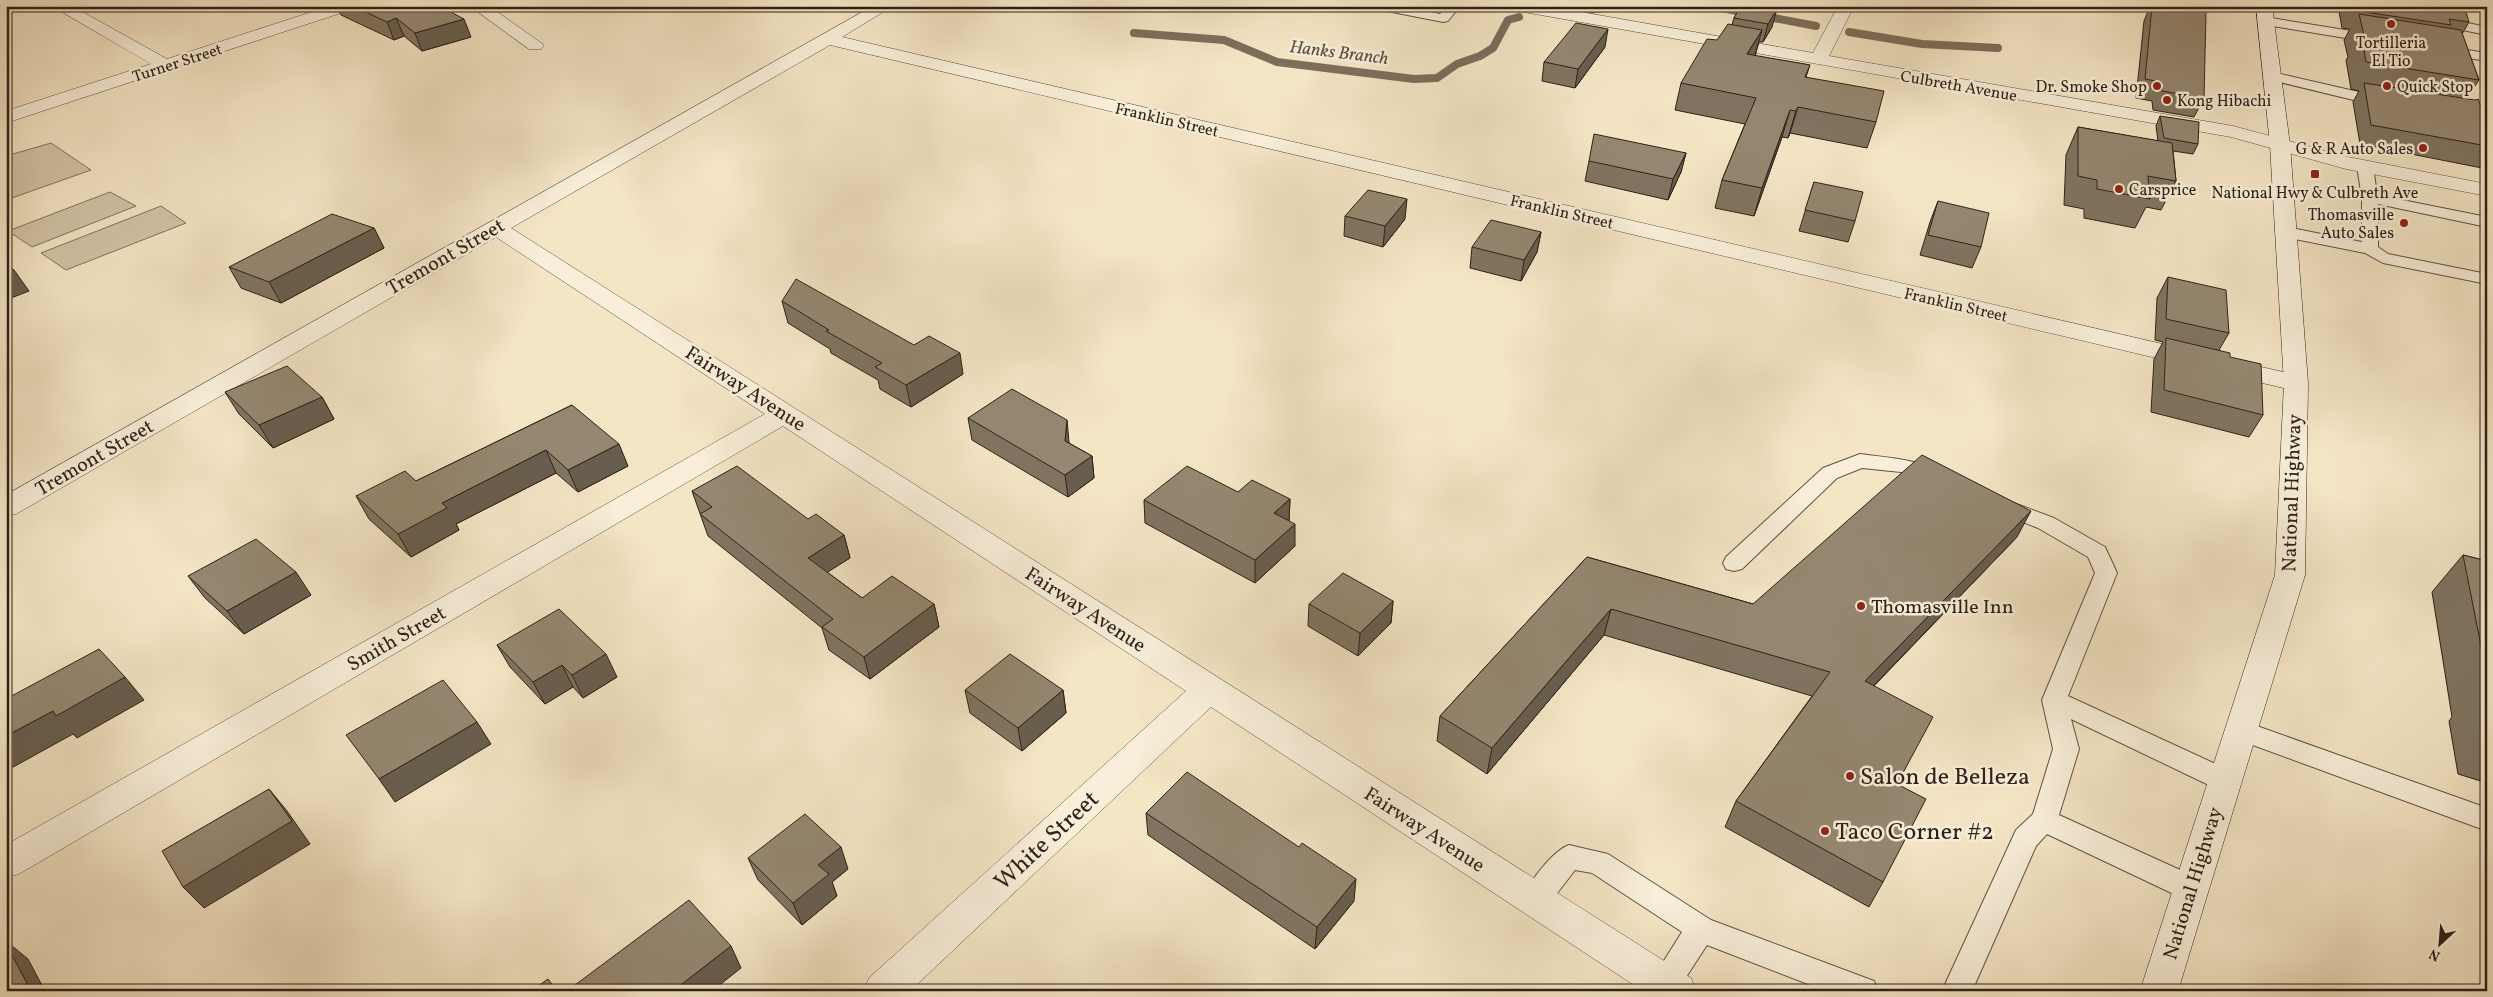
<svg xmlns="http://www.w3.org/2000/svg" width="2493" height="997" font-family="Vollkorn,serif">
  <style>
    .green { fill: #d2c4a7; stroke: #80725f }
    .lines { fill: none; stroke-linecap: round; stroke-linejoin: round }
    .stream { stroke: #7d6e5c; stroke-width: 8 }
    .service-casing { stroke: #605242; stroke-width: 2 }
    .minor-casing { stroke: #605242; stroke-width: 1 }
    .secondary-casing { stroke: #2e2117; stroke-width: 1 }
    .service { fill: #f8eed9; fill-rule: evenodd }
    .minor { fill: #f8eed9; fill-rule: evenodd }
    .secondary { fill: #f8eed9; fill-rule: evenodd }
    .wall { fill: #807461; stroke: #2e2117 }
    .shaded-wall { fill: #685e4f; stroke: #2e2117 }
    .building { fill: #958771; stroke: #2e2117 }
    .poi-dot { fill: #8f2418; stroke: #f8eed9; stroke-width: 2 }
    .labels { text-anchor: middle; stroke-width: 5; stroke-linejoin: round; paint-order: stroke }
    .far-poi-label { font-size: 16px; fill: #2e2117; stroke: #f8eed9; text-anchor: end }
    .far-street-label { font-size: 16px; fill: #2e2117; stroke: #f8eed9 }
    .far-water-label { font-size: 18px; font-style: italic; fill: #5c4e3f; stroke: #f8eed9 }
    .street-label { font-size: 20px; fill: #2e2117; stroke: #f8eed9 }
    .poi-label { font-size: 20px; fill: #2e2117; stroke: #f8eed9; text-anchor: start }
    .near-poi-label { font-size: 24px; fill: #2e2117; stroke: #f8eed9; text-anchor: start }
    .near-street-label { font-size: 24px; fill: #2e2117; stroke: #f8eed9 }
  </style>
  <rect width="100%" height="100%" fill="#f4e5c5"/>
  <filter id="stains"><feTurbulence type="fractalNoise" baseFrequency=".004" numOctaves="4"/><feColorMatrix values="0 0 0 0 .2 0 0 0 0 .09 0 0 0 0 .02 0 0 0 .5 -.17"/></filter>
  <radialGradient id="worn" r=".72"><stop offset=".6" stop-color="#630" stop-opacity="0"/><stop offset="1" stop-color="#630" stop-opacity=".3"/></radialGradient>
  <g class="green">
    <polygon points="51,143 91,170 6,200 6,156"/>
    <polygon points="110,192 136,206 32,247 8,231"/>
    <polygon points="161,206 186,223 66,270 41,253"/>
  </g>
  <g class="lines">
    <g class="stream">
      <polyline points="1711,6 1816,26"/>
      <polyline points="1578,12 1614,6"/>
      <polyline points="1849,32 1922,44 1998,48"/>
      <polyline points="1134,33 1224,40 1277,62 1414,79 1437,78 1457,64 1480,56 1493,48 1508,20 1519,17"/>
    </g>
    <g class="service-casing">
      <g id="service">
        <polygon points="1376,6 1403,6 1440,14 1447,6 1460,6 1448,21 1443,22 1382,10"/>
        <polygon points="2265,17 2376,35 2383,39 2376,43 2260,24 2259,21 2260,18"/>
        <polygon points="2438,17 2487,27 2487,35 2433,24 2432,21 2433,18"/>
        <polygon points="2441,46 2487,53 2487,61 2436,53 2434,50"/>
        <polygon points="2272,72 2389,99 2391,102 2384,106 2370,104 2267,79 2265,76 2267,73"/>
        <polygon points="2365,161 2373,166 2377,195 2487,217 2487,227 2378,204 2378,247 2388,254 2487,274 2487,284 2383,263 2365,253 2280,236 2278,232 2280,228 2286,227 2362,242 2362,198 2357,166"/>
        <path d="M1860 454C1881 457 1935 460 1946 479L1943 484 1936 486 1901 472 1862 468 1837 478 1742 569 1734 571 1726 569 1723 563 1726 557 1823 468Z"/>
        <polygon points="2001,498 2054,518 2105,547 2117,573 2068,696 2233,772 2237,780 2233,788 2224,791 2215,788 2071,719 2079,749 2059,815 2200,879 2204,888 2200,897 2190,900 2180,897 2047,834 2036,846 1972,991 1942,991 2016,830 2033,814 2053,749 2042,700 2095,573 2088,557 2038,528 1993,510 1990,505 1993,500"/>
        <polygon points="2240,720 2487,808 2487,831 2231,737 2227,730 2231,723"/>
        <path d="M1569 845 1608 854 1711 920 1874 981 1878 991H1826L1707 945 1677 991H1654L1650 983 1682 932 1592 873 1575 870 1545 909 1535 913 1525 909 1521 900C1529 883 1552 851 1569 845Z"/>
      </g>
    </g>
    <g class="minor-casing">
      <g id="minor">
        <polygon points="52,6 72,6 167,59 330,6 355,6 353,9 6,123 6,111 151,64"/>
        <polygon points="470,6 489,6 544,45 541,49 529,49"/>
        <polygon points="873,6 893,6 842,37 2296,375 2305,378 2308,383 2305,388 2296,391 830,45 511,228 1691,978 1696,991 1643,991 1211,707 910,991 864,991 869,978 1186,691 783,426 19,874 6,878 6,845 765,414 496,237 16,514 6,516 6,495"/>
        <polygon points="1510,6 1547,6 1813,53 1838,6 1854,6 1829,56 2233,126 2348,157 2487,184 2487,196 2346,169 2231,137 1518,11"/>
      </g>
    </g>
    <g class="secondary-casing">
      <polygon id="secondary" points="2256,6 2272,6 2290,145 2308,383 2305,575 2178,991 2140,991 2275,575 2284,383 2270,145"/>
    </g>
    <use href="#service" class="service"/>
    <use href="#minor" class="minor"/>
    <use href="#secondary" class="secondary"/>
  </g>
  <g class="wall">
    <polygon points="337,6 439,6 471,37 422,51 404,36 394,40 341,15"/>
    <polygon points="1741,6 1772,27 1763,42 1759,42 1755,56 1810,65 1806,77 1876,122 1867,148 1790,133 1788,138 1782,137 1754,216 1715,208 1722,180 1745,124 1675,110 1681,83 1717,40 1732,25 1734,18"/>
    <polygon points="1776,6 1788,6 1787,8"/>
    <polygon points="2150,6 2172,6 2204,98 2194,117 2153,110 2152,101 2136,98 2144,21"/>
    <polygon points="2338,6 2457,6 2455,10 2469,22 2462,34 2479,80 2467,98 2487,123 2487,161 2482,168 2360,144 2353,102 2359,91 2351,89 2346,60 2348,57 2344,40 2350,29 2342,28"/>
    <polygon points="1605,47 1575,88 1542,81 1544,62"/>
    <polygon points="2160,116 2198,144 2193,154 2173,151 2176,181 2161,210 2146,207 2135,228 2084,218 2084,209 2064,205 2066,155 2078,127 2158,141 2156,126"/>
    <polygon points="1686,153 1681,172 1668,200 1585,181 1589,161"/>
    <polygon points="1814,182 1855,221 1848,242 1799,231"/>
    <polygon points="1938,201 1981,247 1972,268 1920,255 1930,222"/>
    <polygon points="1345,216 1405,219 1383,247 1344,236"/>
    <polygon points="374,228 384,248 281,303 241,288 229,267"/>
    <polygon points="1541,232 1537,252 1521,281 1470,268 1472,247"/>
    <polygon points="2168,277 2229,333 2219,350 2230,357 2263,415 2249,437 2151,412 2154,359 2163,342 2155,340 2157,298"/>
    <polygon points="782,301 963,374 911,407 880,389 878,380 831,353 830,349 788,323"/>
    <polygon points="225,392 322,397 334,419 273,448 239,414"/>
    <polygon points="572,405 628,466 578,492 556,473 456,524 459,530 411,557 369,519 356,496 416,481"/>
    <polygon points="968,418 1069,443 1092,456 1094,478 1068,497 972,440"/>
    <polygon points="692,491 808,519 844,535 850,558 827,572 862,598 934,604 939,627 870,679 829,650 822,628 708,536"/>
    <polygon points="1238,492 1290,499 1289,521 1295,546 1255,583 1145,523 1144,500"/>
    <polygon points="2017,537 1874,686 1897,784 1883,882 1869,907 1725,827 1736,801 1812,696 1604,635 1487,774 1437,741 1440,716 1587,557 1753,604"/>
    <polygon points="2463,555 2487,561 2487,783 2458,774 2449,721 2452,717 2432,592"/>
    <polygon points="188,576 311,595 244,634 205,598"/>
    <polygon points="1393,601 1391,623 1358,656 1308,626 1309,604"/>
    <polygon points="497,645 617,677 583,698 573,687 545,704 510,667"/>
    <polygon points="965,690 1063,690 1066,713 1022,751 970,713"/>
    <polygon points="1146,813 1354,901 1315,949 1148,835"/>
    <polygon points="748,858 848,869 832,882 837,896 802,925 758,880"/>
  </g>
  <g class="shaded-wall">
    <polygon points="1777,9 1772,27 1763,42 1768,24"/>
    <polygon points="396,18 404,36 394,40 387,22"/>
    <polygon points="464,19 471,37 422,51 415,33"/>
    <polygon points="1608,29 1605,47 1575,88 1578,69"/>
    <polygon points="1762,30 1755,55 1741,80 1747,54"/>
    <polygon points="1798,107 1790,133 1788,138 1796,111"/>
    <polygon points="1790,110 1782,137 1754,216 1762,188"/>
    <polygon points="1686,153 1681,172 1668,200 1673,179"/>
    <polygon points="1407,199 1405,219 1383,247 1385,226"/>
    <polygon points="374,228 384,248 281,303 269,282"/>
    <polygon points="1541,232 1537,252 1521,281 1524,260"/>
    <polygon points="14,270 29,291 6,300 6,273"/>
    <polygon points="960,353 963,374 911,407 906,385"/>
    <polygon points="322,397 334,419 273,448 259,425"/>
    <polygon points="1067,420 1069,442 1068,463 1065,441"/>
    <polygon points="619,444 628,466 578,492 568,470"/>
    <polygon points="546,450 556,473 456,524 459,530 411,557 398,534 442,503"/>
    <polygon points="1092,456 1094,478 1068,497 1065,475"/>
    <polygon points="1290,499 1289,521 1274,513"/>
    <polygon points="2031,511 2017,537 1853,707 1865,681"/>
    <polygon points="1295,524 1295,546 1255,583 1255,560"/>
    <polygon points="844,535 850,558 815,580 808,558"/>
    <polygon points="296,572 311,595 244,634 227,611"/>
    <polygon points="1393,601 1391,623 1358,656 1360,633"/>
    <polygon points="934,604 939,627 870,679 864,657"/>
    <polygon points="1611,609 1604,635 1487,774 1492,748"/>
    <polygon points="606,654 617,677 583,698 572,675"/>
    <polygon points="562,665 573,687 545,704 533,682"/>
    <polygon points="125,677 144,700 77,738 73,734 6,771 6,736 53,711"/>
    <polygon points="1063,690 1066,713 1022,751 1018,728"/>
    <polygon points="477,722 491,744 395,802 379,779"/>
    <polygon points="269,789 287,811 310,844 204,908 183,887"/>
    <polygon points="841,847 848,869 832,882 837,896 802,925 793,903 818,865"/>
    <polygon points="1356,879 1354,901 1315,949 1317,927"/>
    <polygon points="6,941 28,959 45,991 31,991 6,944"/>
    <polygon points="731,946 741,968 712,991 673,991"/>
  </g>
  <g class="building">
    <polygon points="353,6 439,6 464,19 415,33 396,18 387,22"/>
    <polygon points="1741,6 1762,6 1777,9 1768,24 1734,18"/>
    <polygon points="2152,6 2172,6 2206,12 2204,98 2162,91 2161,82 2145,79"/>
    <polygon points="2351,6 2437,6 2466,12 2469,22 2449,19 2451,25 2352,10"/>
    <polygon points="2359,14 2461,30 2479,80 2366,62 2361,34 2364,35"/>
    <polygon points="1576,23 1608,29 1578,69 1544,62"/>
    <polygon points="1728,24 1762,30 1747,54 1810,65 1805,77 1884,91 1876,122 1798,107 1796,111 1790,110 1762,188 1722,180 1756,98 1681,83 1707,39 1717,40"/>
    <polygon points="2364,83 2475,100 2478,99 2487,123 2487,146 2371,125"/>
    <polygon points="2160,116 2199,122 2198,144 2164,138"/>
    <polygon points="2078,127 2172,143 2176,181 2148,176 2150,199 2097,189 2097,180 2078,176"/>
    <polygon points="1594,134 1686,153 1673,179 1589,161"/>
    <polygon points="1814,182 1863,192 1855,221 1805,210"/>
    <polygon points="1368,190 1407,199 1385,226 1345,216"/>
    <polygon points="1938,201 1989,213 1981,247 1928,235"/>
    <polygon points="332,214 374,228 269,282 229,267"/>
    <polygon points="1491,220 1541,232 1524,260 1472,247"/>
    <polygon points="6,264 14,270 6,273"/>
    <polygon points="2168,277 2226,290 2229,333 2166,319"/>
    <polygon points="796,279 914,345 929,336 960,353 906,385 875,367 882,363 826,331 829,330 782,301"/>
    <polygon points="2166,338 2230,353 2230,357 2261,364 2263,415 2164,390"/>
    <polygon points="287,366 322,397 259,425 225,392"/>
    <polygon points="1012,389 1067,420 1065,441 1092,456 1065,475 968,418"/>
    <polygon points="572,405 619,444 568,470 546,450 442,503 447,508 398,534 356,496 405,471 416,481"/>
    <polygon points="1922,455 2031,511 1865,681 1933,717 1897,784 1926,799 1883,882 1736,801 1830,672 1611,609 1492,748 1440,716 1587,557 1753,604"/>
    <polygon points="737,466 808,519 816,514 844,535 808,558 862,598 892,576 934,604 864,657 822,627 833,619 700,514 712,507 692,491"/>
    <polygon points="1187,466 1238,492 1252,480 1290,499 1274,513 1295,524 1255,560 1144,500"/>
    <polygon points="256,539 296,572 227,611 188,576"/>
    <polygon points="2463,555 2487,561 2487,676"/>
    <polygon points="1343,573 1393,601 1360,633 1309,604"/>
    <polygon points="559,609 606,654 572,675 562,665 533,682 497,645"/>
    <polygon points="99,649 125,677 56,716 53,711 6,736 6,699"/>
    <polygon points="1010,654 1063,690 1018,728 965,690"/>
    <polygon points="443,680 477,722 379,779 346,735"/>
    <polygon points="2484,684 2487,685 2487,697"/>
    <polygon points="1187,772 1299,847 1302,843 1356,879 1317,927 1146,813"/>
    <polygon points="269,789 292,821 183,887 162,851"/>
    <polygon points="805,814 841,847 818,865 829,874 793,903 748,858"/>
    <polygon points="689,900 731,946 673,991 567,991"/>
    <polygon points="6,944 31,991 6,991"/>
    <polygon points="548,979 557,991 531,991"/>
  </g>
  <g class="poi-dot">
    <circle cx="2391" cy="24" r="5"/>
    <circle cx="2157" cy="86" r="5"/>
    <circle cx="2387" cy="86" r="5"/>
    <circle cx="2167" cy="100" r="5"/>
    <circle cx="2423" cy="148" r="5"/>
    <rect x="2310" y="169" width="10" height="10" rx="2.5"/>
    <circle cx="2119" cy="189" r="5"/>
    <circle cx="2404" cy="223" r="5"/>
    <circle cx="1861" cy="606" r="5"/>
    <circle cx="1850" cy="776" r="5"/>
    <circle cx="1825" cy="831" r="5"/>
  </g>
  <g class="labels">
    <g class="far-poi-label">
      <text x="2391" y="48" text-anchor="middle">Tortilleria<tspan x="2391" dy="18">El Tio</tspan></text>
      <text x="2147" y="92">Dr. Smoke Shop</text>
      <text x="2397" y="92" text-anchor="start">Quick Stop</text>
      <text x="2177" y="106" text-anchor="start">Kong Hibachi</text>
      <text x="2413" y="154">G &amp; R Auto Sales</text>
      <text x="2129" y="195" text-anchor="start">Carsprice</text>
      <text x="2315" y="198" text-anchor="middle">National Hwy &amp; Culbreth Ave</text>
      <text x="2394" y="220">Thomasville<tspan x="2394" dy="18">Auto Sales</tspan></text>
    </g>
    <g class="far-street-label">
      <text transform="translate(177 62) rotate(-18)" y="6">Turner Street</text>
      <text transform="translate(1959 85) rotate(10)" y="6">Culbreth Avenue</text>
      <text transform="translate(1167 119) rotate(13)" y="6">Franklin Street</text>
      <text transform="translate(1562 211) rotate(13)" y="6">Franklin Street</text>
      <text transform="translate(1956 304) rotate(13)" y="6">Franklin Street</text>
    </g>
    <g class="far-water-label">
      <text transform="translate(1339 52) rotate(7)" y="6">Hanks Branch</text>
    </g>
    <g class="street-label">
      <text transform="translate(445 256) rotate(-30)" y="7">Tremont Street</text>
      <text transform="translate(746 388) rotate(33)" y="7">Fairway Avenue</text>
      <text transform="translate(94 457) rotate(-30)" y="7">Tremont Street</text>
      <text transform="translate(2291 493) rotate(-88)" y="7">National Highway</text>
      <text transform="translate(1086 609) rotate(33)" y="7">Fairway Avenue</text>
      <text transform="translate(396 638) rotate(-30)" y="7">Smith Street</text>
      <text transform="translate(1425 829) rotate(33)" y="7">Fairway Avenue</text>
      <text transform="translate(2192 883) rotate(-73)" y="7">National Highway</text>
    </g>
    <g class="poi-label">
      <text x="1871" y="613">Thomasville Inn</text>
    </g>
    <g class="near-poi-label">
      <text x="1860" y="784">Salon de Belleza</text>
      <text x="1835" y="839">Taco Corner #2</text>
    </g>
    <g class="near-street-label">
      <text transform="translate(1046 840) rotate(-43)" y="8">White Street</text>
    </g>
  </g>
  <rect width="2493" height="997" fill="none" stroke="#f4e5c5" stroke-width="25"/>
  <rect x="8" y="8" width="2478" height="982" fill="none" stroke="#2e2117" stroke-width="2.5"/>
  <rect x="12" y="12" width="2468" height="972" fill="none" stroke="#2e2117"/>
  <g transform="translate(2440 944) rotate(206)" stroke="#f8eed9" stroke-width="4" paint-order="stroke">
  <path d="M0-4L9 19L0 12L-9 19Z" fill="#2e2117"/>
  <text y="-8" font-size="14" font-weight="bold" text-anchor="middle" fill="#2e2117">N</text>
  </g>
  <rect width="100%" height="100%" filter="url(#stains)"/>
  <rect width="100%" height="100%" fill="url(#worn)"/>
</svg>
